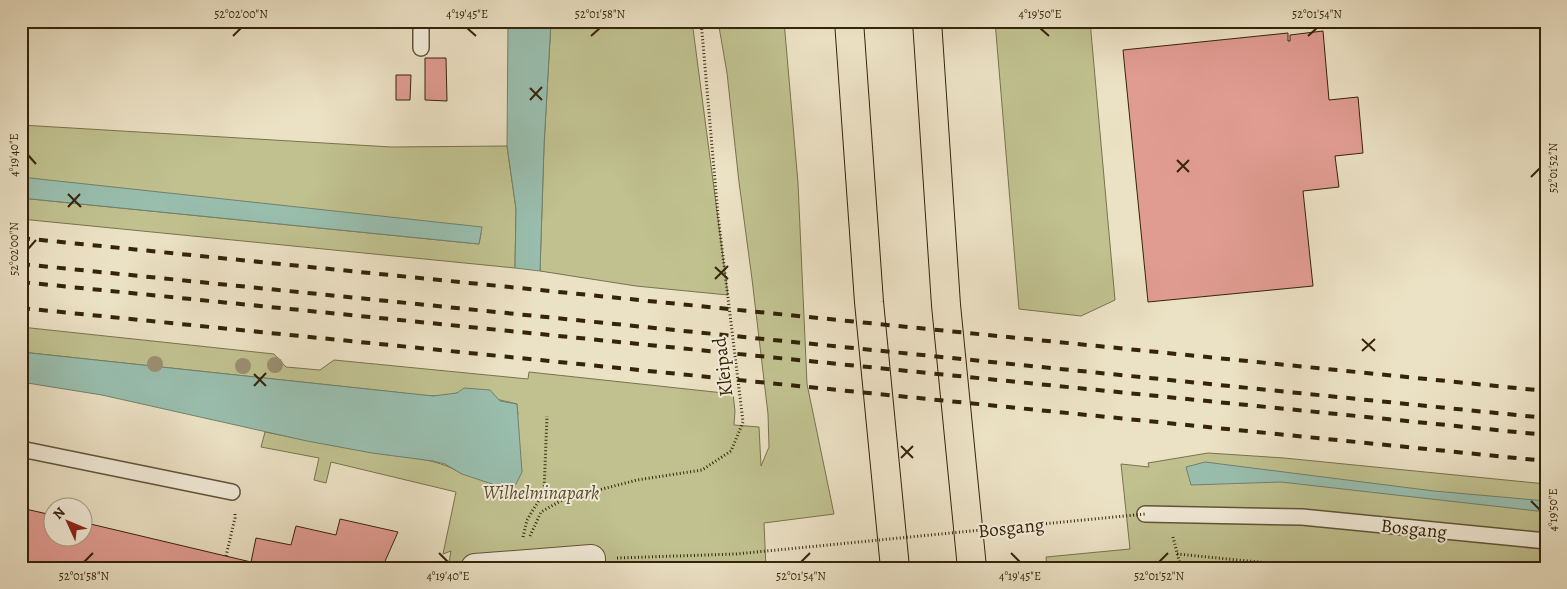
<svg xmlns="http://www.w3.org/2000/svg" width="1567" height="589" font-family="Alegreya,serif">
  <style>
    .green { fill: #c0c18f; stroke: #7a724c }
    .water { fill: #99beae; stroke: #71806c }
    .building { fill: #e19c92; stroke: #35240a }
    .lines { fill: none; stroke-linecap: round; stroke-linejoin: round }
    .lane-casing { stroke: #625338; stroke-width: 18 }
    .street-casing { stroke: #625338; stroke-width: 30 }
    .highway-casing { stroke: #35240a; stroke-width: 30 }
    .path { stroke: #35240a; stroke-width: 3; stroke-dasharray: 1 2.5; stroke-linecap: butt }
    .lane { stroke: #f2ecd9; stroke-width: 15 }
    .street { stroke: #f2ecd9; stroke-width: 28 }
    .highway { stroke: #ebe1c4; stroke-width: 28 }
    .rail { stroke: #35240a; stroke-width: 4; stroke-dasharray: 9 9; stroke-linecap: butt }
    .path-bridge { stroke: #35240a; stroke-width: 3; stroke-dasharray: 1 2.5; stroke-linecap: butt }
    .tree { fill: #9a8e70 }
    .ticks { fill: none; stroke: #35240a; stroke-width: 2 }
    .labels { text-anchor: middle; stroke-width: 4; stroke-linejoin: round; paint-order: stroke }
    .street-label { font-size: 19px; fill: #35240a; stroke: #f2ecd9 }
    .park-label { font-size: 19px; font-style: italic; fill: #584b2b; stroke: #f2ecd9 }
    .neatline { fill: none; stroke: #35240a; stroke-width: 2 }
    .ticks-label { font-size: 12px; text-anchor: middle; fill: #35240a }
  </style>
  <rect width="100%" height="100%" fill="#ebe1c4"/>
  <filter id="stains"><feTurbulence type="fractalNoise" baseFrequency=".004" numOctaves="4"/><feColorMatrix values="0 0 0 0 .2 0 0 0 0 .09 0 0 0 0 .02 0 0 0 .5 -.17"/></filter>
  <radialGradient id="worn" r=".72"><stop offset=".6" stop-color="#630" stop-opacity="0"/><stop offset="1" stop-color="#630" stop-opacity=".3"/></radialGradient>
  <g class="green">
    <polygon points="551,21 692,21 728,295 636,286 540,271 544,146"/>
    <path d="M718 21H784L798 183 807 384 834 514 764 523 766 568H448L451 551 443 554 456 492 331 462 326 483 314 480 319 458 261 447 265 432C300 439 335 446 370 452 401 458 435 456 462 474L518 415 517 404 462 391C445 400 413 394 394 392L21 352V327L274 354 286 367 320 370 334 360 528 379 529 372 733 394 735 411 734 425 759 427 761 466 769 447 768 414 752 279 739 182 727 73Z"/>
    <polygon points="995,21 1090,21 1115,300 1081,316 1019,309"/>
    <polygon points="21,125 391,147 507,146 516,209 515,268 21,219 21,198 479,244 481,233 21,189"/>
    <polygon points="1208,453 1284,458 1546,484 1546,568 1047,568 1046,557 1130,549 1121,464 1149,467 1148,463"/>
  </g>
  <g class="water">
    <polygon points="508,21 551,21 544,146 540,271 515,268 516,209 507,146"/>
    <polygon points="21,177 482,227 479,244 21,198"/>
    <polygon points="21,352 433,396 457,393 464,388 490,390 500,401 517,404 522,472 514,488 507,489 462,474 445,464 433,461 372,453 307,441 102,395 21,382"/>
    <polygon points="1205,462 1434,491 1546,501 1546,512 1281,482 1191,485 1186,467"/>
  </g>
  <g class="building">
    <polygon points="1323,31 1329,100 1358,97 1363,153 1335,156 1339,187 1303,191 1313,286 1148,302 1123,50 1288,33 1288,41 1290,41 1290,35"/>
    <polygon points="425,58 446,58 447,101 425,100"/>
    <polygon points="396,75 411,75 410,100 396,100"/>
    <polygon points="21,508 52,515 52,536 82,536 82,522 251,562 256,538 291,545 296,526 336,535 340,519 398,532 382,568 48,568 34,565 33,568 26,568 21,567"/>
  </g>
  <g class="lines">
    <g class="lane-casing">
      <g id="lane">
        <polyline points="421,48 421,21"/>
        <polyline points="21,449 232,492"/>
        <polyline points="1145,514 1302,517 1546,541"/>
      </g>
    </g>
    <g class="street-casing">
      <polyline id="street" points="475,568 591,559"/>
    </g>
    <g class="highway-casing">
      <g id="highway">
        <polyline points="849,21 869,302 895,568"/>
        <polyline points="927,21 946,305 972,568"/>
      </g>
    </g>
    <g class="path">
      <polyline points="530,536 541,512 564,499 637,480 702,470 731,451 743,422 718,215 701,21"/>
      <polyline points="523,537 527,520 544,492 547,416"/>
      <polyline points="1173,537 1181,568"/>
      <polyline points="1177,554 1320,568"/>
      <polyline points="226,556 235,518 235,513"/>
      <polyline points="617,558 736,554"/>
    </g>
    <use href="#lane" class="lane"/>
    <use href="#street" class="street"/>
    <use href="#highway" class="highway"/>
    <g class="rail">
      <polyline points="21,238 1546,391"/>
      <polyline points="21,264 1546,418"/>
      <polyline points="21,282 1546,435"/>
      <polyline points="21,308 1546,461"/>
    </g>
    <polyline class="path-bridge" points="736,554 1145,514"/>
  </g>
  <g class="tree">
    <circle cx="155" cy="364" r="8"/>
    <circle cx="275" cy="365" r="8"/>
    <circle cx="243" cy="366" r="8"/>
  </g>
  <path class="ticks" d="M467 28 476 36M1040 28 1049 36M233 36 241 28M591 36 600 28M1308 36 1317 28M530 88 542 100M530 100 542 87M28 155 36 164M1177 160 1189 172M1177 172 1189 160M1531 177 1540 168M68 194 81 207M68 207 80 194M28 249 36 240M715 267 728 279M715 279 728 266M1362 339 1375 351M1362 351 1375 339M254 374 266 386M254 386 266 373M901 446 913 458M901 458 913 446M1531 501 1540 510M439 553 448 562M1011 553 1020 562M84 562 93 553M801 562 810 553M1159 562 1168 553"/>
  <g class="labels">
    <g class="street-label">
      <text transform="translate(722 367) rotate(-97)" y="7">Kleipad</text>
      <text transform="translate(1011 527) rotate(-6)" y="7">Bosgang</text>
      <text transform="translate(1414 528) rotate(6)" y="7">Bosgang</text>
    </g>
    <g class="park-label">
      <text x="541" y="499">Wilhelminapark</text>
    </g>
  </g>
  <rect width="1567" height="589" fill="none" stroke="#ebe1c4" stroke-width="55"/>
  <g transform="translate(68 522) rotate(314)"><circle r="24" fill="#f2ecd9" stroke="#a69c86"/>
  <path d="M0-4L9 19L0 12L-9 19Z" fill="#8f2418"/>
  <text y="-8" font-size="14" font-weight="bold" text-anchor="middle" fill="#35240a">N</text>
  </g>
  <rect x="28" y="28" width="1512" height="534" class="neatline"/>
  <g class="ticks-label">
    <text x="241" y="18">52°02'00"N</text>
    <text x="467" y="18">4°19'45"E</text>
    <text x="600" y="18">52°01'58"N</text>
    <text x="1040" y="18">4°19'50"E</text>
    <text x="1317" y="18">52°01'54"N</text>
    <text transform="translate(14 155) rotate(-90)" y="4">4°19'40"E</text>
    <text transform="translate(1553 168) rotate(-90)" y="4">52°01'52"N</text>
    <text transform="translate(14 249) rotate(-90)" y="4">52°02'00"N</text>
    <text transform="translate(1553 510) rotate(-90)" y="4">4°19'50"E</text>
    <text x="84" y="580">52°01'58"N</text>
    <text x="448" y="580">4°19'40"E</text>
    <text x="801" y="580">52°01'54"N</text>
    <text x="1020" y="580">4°19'45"E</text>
    <text x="1159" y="580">52°01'52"N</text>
  </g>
  <rect width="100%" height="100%" filter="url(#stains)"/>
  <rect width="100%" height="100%" fill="url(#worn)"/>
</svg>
